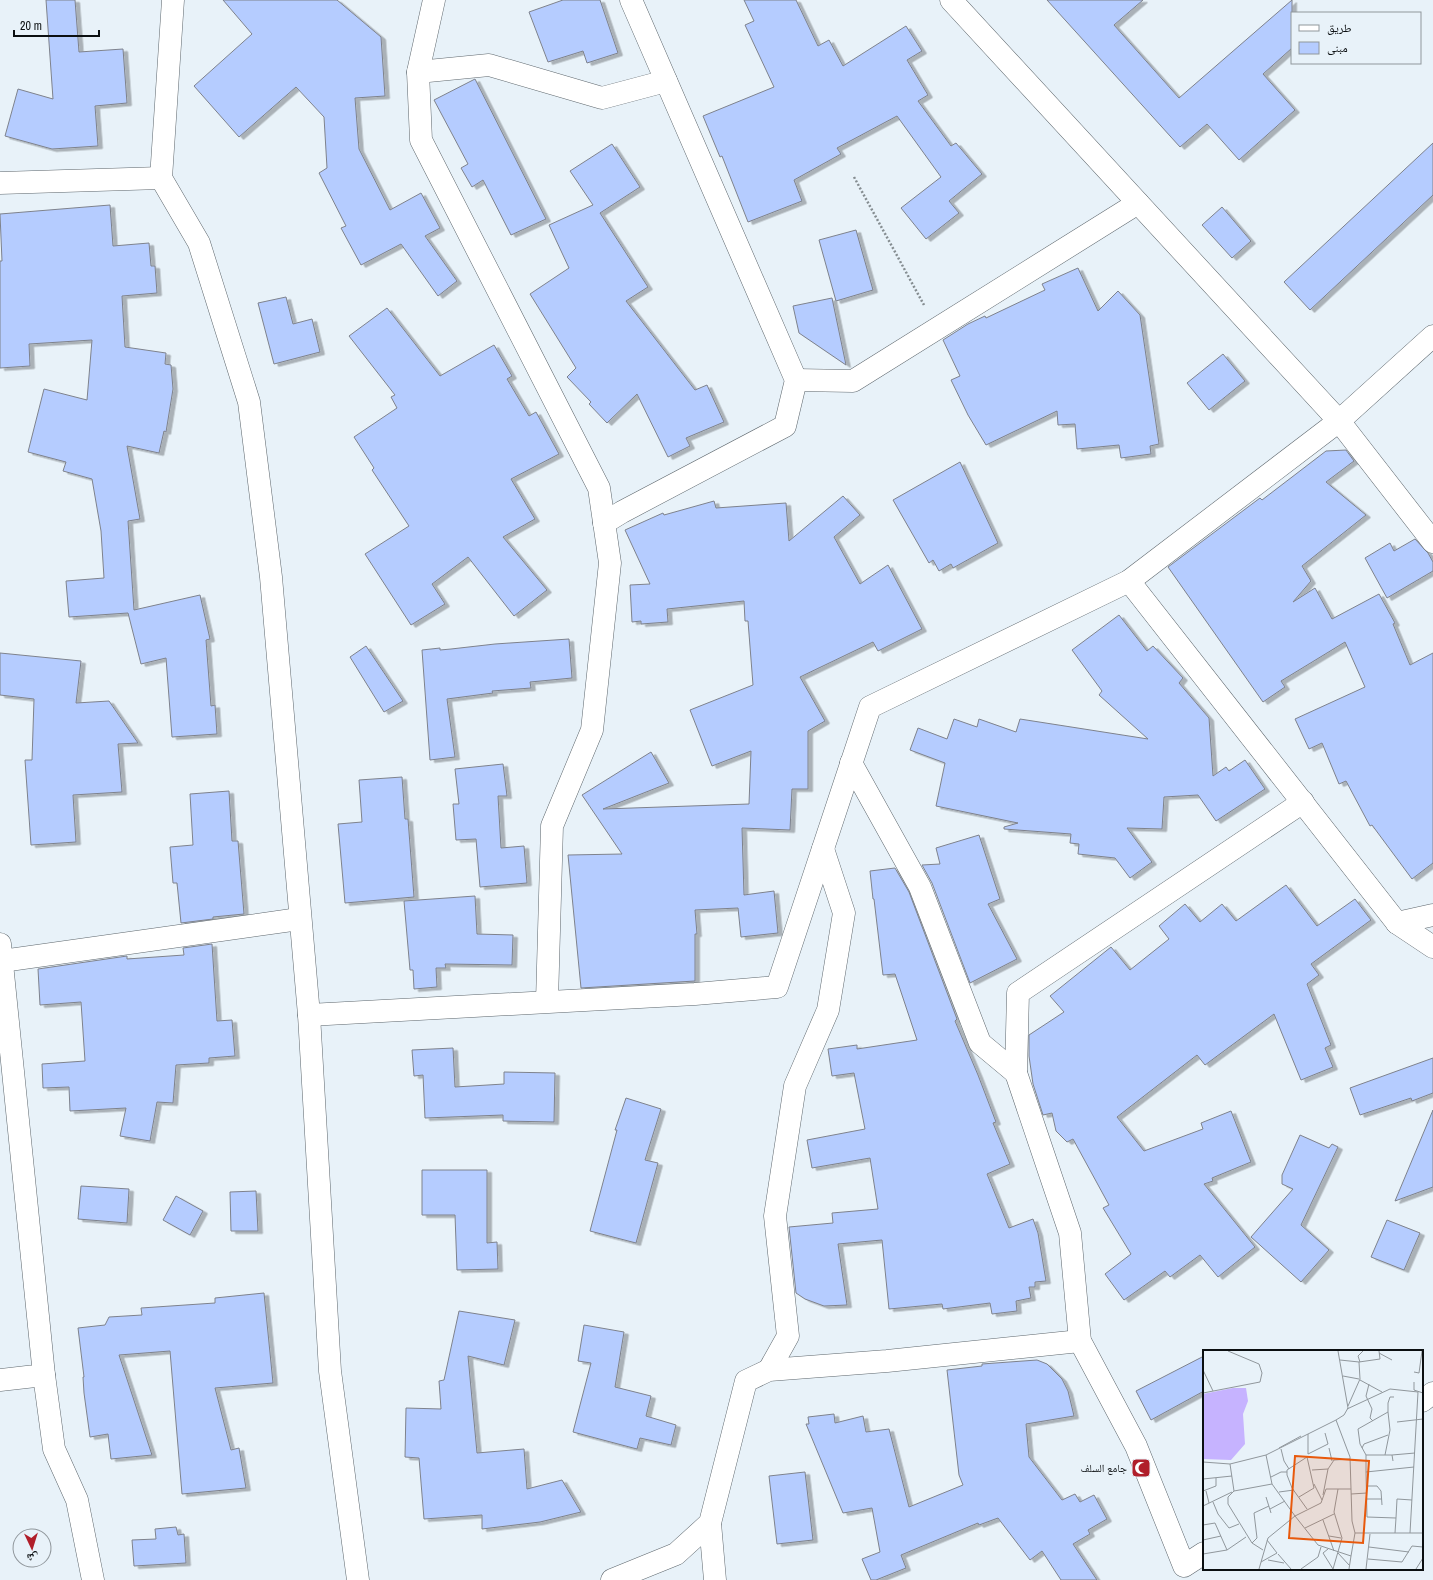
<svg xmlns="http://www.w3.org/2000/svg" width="1433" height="1580" font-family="'Archivo Narrow','Noto Naskh Arabic',sans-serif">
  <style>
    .building { fill: #b5ccff; stroke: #7e828c; filter: url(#shadow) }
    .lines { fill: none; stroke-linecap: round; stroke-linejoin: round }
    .street-casing { stroke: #5e676d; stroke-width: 23 }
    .path { stroke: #858d91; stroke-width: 2.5; stroke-dasharray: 2 2; stroke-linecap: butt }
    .street { stroke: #fff; stroke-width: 22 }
    .labels { text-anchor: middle; stroke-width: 3; stroke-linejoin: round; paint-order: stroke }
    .poi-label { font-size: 11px; fill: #0b0f11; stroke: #e8f2f9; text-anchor: end }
    .inset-road { fill: none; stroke: #90979c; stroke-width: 1 }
    .view { fill: #e8590c; fill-opacity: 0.15; stroke: #e8590c; stroke-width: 2 }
    .inset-edge { fill: none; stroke: #0b0f11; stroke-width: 2 }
  </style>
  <defs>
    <filter id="shadow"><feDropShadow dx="4.5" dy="2.5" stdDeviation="0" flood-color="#0004"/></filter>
  </defs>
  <rect width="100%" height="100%" fill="#e8f2f9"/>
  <g class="building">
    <polygon points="46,0 75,0 79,52 123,49 127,103 95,106 98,146 52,149 5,136 18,89 53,99"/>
    <polygon points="223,0 337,0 381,37 385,96 355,98 359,149 390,210 421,193 440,228 425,236 457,281 438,296 401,244 361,265 341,228 346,226 319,173 327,168 324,117 296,87 239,137 194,86 252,34"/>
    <polygon points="563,0 600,0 618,53 587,63 583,51 548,62 529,12"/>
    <polygon points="744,0 796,0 818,46 829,40 843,66 906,26 922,51 907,60 928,95 918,101 951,146 956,143 982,174 949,201 959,213 926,239 901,208 941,177 897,116 837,148 841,154 794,180 802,201 748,222 722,156 720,157 703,116 774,87 745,25 754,21"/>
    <polygon points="1047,0 1143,0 1114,25 1179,98 1292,0 1292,48 1263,74 1295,110 1239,160 1207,124 1180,147"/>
    <polygon points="475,79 546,219 511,235 483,180 472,187 461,168 468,164 434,100"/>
    <polygon points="1433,143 1433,195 1310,310 1284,282"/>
    <polygon points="612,144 640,187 600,213 648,287 626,301 695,390 707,385 724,422 686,438 690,446 668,457 637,394 607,423 589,404 591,402 567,377 576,368 530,294 569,268 549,225 593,205 570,171"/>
    <polygon points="110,205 113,246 149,243 151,266 155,266 157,293 122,296 125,347 166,353 165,364 171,365 173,389 166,432 164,431 159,453 127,446 140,519 128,521 134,610 200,595 210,639 206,640 211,706 215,705 217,734 172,737 166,658 141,664 128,613 69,617 66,581 104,578 101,531 92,479 63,471 66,462 28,452 44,389 87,400 92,340 29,344 30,366 0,368 0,261 2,261 0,214"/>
    <polygon points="1222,207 1251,241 1232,258 1202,225"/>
    <polygon points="856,230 873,290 836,301 819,240"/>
    <polygon points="1078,268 1098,311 1118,291 1140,315 1159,444 1150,446 1151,454 1121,458 1119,445 1077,449 1075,424 1058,425 1057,411 986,445 968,415 951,380 960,376 943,340 968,324 985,316 986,318 1045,290 1042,284"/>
    <polygon points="286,297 293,324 312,319 320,352 274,364 258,303"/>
    <polygon points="832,298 846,365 799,333 793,306"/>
    <polygon points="387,308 440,376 494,345 512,376 507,379 529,416 536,412 559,454 511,479 535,519 503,537 547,590 514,616 468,557 432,584 445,604 411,625 365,554 409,526 372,470 374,468 354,437 397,408 391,397 395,395 349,336"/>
    <polygon points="1223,354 1245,381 1209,410 1187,383"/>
    <polygon points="1346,450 1354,461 1326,482 1366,515 1302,566 1311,581 1293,602 1315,588 1332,619 1379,594 1395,623 1393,624 1410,665 1433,653 1433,863 1412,879 1372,825 1370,826 1346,781 1339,784 1322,743 1309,749 1295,719 1365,687 1345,642 1281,681 1285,687 1263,702 1168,567 1260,498 1262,500 1326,451"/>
    <polygon points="960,462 998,543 953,568 951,564 939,571 933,560 929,563 893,500"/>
    <polygon points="843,496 860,515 834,537 860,584 888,565 922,629 878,651 873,642 800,677 825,721 808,731 808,789 792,789 790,830 742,828 744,895 774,891 778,933 741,937 738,908 695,910 697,934 695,934 695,981 581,988 568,855 622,854 582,795 651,752 669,783 603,809 749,804 751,751 712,766 690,710 753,685 748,621 745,621 744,601 667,609 668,622 641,624 641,621 632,622 630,585 650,584 625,530 663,513 664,515 714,501 716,508 786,503 789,541"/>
    <polygon points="1415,539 1428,553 1433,562 1433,571 1387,598 1365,558 1390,543 1394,551"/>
    <polygon points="1119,615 1147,651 1153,646 1183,678 1179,683 1209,718 1213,776 1226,767 1229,771 1245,760 1265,789 1216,821 1198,795 1164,797 1162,829 1127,828 1152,862 1130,878 1115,858 1078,854 1079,844 1070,843 1071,834 1004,829 1004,827 1018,823 936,806 945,763 910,750 918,728 947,739 954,719 977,727 979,719 1016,732 1020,719 1148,739 1099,695 1102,691 1072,650"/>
    <polygon points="569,639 572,678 530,682 531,688 492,691 493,693 447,699 455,757 430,760 422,650 440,648 440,650 451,649 495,644"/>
    <polygon points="366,646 403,701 384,712 350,657"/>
    <polygon points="0,653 81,661 76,703 109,701 138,743 118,744 122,792 73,795 76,842 31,845 25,760 32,760 34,699 0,695"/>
    <polygon points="503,764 507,796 498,796 501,848 524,846 527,883 480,887 476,839 456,840 453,804 459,804 455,769"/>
    <polygon points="402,777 405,819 408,819 414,897 345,903 338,824 362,822 359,780"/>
    <polygon points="229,791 232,841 238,841 244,914 213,917 213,919 181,923 177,883 173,883 170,847 193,845 190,794"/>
    <polygon points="979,835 1000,899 988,904 1017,959 970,983 932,883 922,865 940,864 936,848"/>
    <polygon points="895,868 909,892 957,1019 955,1021 978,1075 996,1122 993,1123 1010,1164 987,1174 1009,1228 1033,1219 1038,1233 1046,1281 1035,1282 1035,1287 1029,1287 1031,1298 1016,1301 1017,1311 992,1314 990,1303 943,1309 942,1304 889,1309 882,1240 838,1244 847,1305 824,1306 805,1299 796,1293 789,1227 833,1223 832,1213 878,1209 870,1158 812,1168 807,1140 865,1129 854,1073 832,1076 828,1049 857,1045 857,1049 917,1040 895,974 883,975 874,899 873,899 870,871"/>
    <polygon points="1286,885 1317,926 1355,899 1371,920 1311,964 1319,975 1307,984 1331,1045 1325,1048 1333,1067 1301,1080 1274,1014 1205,1065 1197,1055 1117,1117 1144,1151 1203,1129 1201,1123 1231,1111 1251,1162 1212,1178 1213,1181 1204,1184 1255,1247 1218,1277 1200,1255 1170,1277 1165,1271 1124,1300 1105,1274 1131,1254 1103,1208 1109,1205 1073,1139 1067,1142 1056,1131 1052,1113 1043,1115 1033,1084 1029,1056 1029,1035 1064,1012 1050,996 1111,947 1130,970 1169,939 1159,926 1185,904 1200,922 1222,904 1236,921"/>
    <polygon points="475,896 477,934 513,935 512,965 445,964 446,968 436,968 437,987 414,989 413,970 410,970 404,901"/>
    <polygon points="212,944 217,1021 232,1020 235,1056 209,1058 209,1063 176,1065 173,1103 157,1102 150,1141 120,1136 126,1108 70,1111 69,1087 43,1088 42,1064 85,1061 81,1002 40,1005 38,969 127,956 127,959 184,955 183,948"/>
    <polygon points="453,1048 455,1087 504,1084 504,1072 555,1073 554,1122 503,1121 503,1115 425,1118 423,1075 414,1076 412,1050"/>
    <polygon points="1433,1058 1433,1093 1412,1101 1411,1098 1360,1115 1350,1088"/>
    <polygon points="626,1098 661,1109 645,1160 658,1163 636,1243 590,1231 617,1130 615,1130"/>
    <polygon points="1433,1110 1433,1187 1395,1201"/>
    <polygon points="1300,1135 1329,1148 1332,1144 1338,1147 1301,1225 1329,1250 1301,1282 1251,1237 1293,1189 1282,1184 1282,1175"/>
    <polygon points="422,1170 487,1170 487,1243 497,1242 498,1269 457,1270 455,1215 422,1215"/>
    <polygon points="81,1186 129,1189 127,1223 78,1219"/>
    <polygon points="256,1191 258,1231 231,1231 230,1192"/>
    <polygon points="176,1196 203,1211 190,1235 163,1220"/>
    <polygon points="1387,1220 1420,1233 1404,1270 1371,1257"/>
    <polygon points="264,1293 273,1383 215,1388 231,1450 239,1448 246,1488 182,1494 170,1351 119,1355 152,1455 111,1459 108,1434 90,1437 84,1393 83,1377 84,1377 78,1328 105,1325 109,1317 142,1315 141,1308 215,1303 215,1298"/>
    <polygon points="459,1311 515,1320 504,1365 468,1356 477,1453 524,1449 527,1489 562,1480 581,1512 540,1522 482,1529 482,1515 424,1519 419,1458 405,1457 406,1408 441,1409 439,1381 444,1380"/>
    <polygon points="584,1325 624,1332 615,1387 651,1396 646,1416 676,1425 671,1445 640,1438 637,1449 573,1432 591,1363 578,1361"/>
    <polygon points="1204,1356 1204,1391 1151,1420 1136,1391"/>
    <polygon points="1037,1360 1047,1364 1062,1379 1068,1391 1074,1416 1026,1424 1029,1457 1062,1500 1075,1494 1080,1502 1094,1495 1107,1519 1088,1530 1090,1534 1073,1544 1097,1580 1061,1580 1042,1551 1030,1560 998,1518 979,1525 978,1523 901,1555 906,1568 876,1580 871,1580 862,1559 880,1552 872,1508 843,1513 806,1424 809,1424 808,1417 834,1414 835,1423 863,1416 866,1432 889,1429 909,1507 963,1485 959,1475 947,1370 982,1366 982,1364"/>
    <polygon points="805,1472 813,1540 777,1544 769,1476"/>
    <polygon points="176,1527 178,1535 184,1534 186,1563 134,1566 132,1540 156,1539 155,1529"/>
  </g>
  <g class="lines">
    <g class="street-casing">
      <g id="street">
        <polyline points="173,0 161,178 199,243 249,402 271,577 309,1015 695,994 777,987 870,707 1129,581 1339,421 1433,542"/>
        <polyline points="434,0 418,72 421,140 599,488 610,563 592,730 552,826 547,1001"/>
        <polyline points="951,0 1339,421 1433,336"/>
        <polyline points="418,72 489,65 602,98 666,81"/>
        <polyline points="0,183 161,178"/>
        <polyline points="796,380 853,381 1138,203"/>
        <polyline points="604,523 622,512 785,426 796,380 631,0"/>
        <polyline points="1129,581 1397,923 1433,947"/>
        <polyline points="851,763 920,887 980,1043 1016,1073"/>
        <polyline points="1397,923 1433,915"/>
        <polyline points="0,944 44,1375 0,1380"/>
        <polyline points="2,961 299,919"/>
        <polyline points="309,1015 330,1371 358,1580"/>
        <polyline points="769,1370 788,1336 775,1216 795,1086 828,1010 844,913 823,849"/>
        <polyline points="44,1375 54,1449 77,1500 93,1580"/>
        <polyline points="1422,1401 1433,1393"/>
        <polyline points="710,1523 715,1580"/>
        <polyline points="1204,1553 1184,1566 1136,1446 1080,1341 1070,1233 1016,1073 1018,993 1303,802"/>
        <polyline points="612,1580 676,1554 710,1523 746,1381 769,1370 887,1361 1080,1341"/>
      </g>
    </g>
    <polyline class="path" points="854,177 924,305"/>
    <use href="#street" class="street"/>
  </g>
  <defs>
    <g id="mosque-square" transform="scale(1)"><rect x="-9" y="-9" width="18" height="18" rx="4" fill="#b01e2a" stroke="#e8f2f9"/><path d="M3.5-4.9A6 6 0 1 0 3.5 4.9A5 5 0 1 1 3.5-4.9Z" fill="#fff"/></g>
  </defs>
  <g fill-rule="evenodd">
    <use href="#mosque-square" x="1141" y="1468"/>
  </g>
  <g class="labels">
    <g class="poi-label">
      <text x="1127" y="1472">جامع السلف</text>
    </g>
  </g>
  <g transform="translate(1203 1350)">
    <rect width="220" height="220" fill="#e8f2f9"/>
    <path d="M30 38H43L45 51 40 64 42 94 28 110 0 109V44Z" fill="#c6b3ff"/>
    <path class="inset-road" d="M135 1 145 58 141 65 133 70 147 107 148 139M176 3 189 10M137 10 156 12 177 9 176 1M157 12 155 6 160 1M0 20 10 41M211 22 216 23 219 1M140 26 156 29M157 30 179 42M211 32V40L220 43M166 34 163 46 169 59 167 68 170 71M0 43 57 32 59 23 56 14 25 1M145 56 157 29 156 12M144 59 187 39 215 42 207 183H152M185 62 187 80 182 105H189L190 111M194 72 220 69M105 84V104M76 98 98 86M126 98 129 111M159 98 161 94 185 85M78 99 81 111 86 119M105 104 125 94 122 83M163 105H182M189 105 212 103M0 112 27 114 63 105 133 70M27 114 31 141 69 134 63 105M109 120 125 119 131 110 147 109M163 122V105L157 94 155 79 185 62V53L187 47H191M68 127 78 122H84M0 129 29 126M69 134 92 166 118 153 123 139H148L149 171 152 183 148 206M111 134 119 150M163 136H174L178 141 179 155M0 141 13 136V128M3 141 6 153M31 141 25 147V154L49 193 54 188 51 163 66 156M76 142 91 140M148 144 164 143M120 145 125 119M63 147 68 163M96 147 111 138 104 107 84 120V125L89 138 104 159M164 149H179M10 152 15 164 26 178 36 174M0 156 29 142M67 159 82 151M193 168 194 149 209 150M120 170 131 201M0 175 12 173 24 200 0 204M102 178 131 164M192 183 193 168 164 167 163 122 211 117M207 183H220M126 186 138 188M0 190 18 186M49 193 60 200M166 197 206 202M125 199 120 203 130 219M24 200 43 187M135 203 146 215M75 204 88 219M165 209 199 212 209 196 220 197M65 210 81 213M58 212 74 203 64 190M56 219 65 188 92 166 115 195 148 206 146 219M98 219 115 207 118 197M130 219 139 188 131 162 135 139M163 219 167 184M213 219 220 208"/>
    <path class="view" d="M92 106 166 111 160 193 86 188Z"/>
    <rect width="220" height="220" class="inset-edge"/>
  </g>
  <rect x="1291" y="12" width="130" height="52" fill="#e8f2f9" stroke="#90979c"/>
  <rect x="1299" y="25" width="20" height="6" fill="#ffffff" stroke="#90979c"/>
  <text x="1327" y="32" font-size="12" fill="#0b0f11">طريق</text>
  <rect x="1299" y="42" width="20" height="12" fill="#b5ccff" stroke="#90979c"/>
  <text x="1327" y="52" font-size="12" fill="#0b0f11">مبنى</text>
  <g transform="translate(32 1548) rotate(176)"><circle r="19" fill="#e8f2f9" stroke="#90979c"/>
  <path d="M0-3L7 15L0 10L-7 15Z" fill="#b01e2a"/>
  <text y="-6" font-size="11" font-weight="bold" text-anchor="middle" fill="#0b0f11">ش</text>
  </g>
  <path d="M14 30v6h85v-6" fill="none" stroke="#0b0f11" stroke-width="2"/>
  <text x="20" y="30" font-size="12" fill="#0b0f11" stroke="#e8f2f9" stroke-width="3" paint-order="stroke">20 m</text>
</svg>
